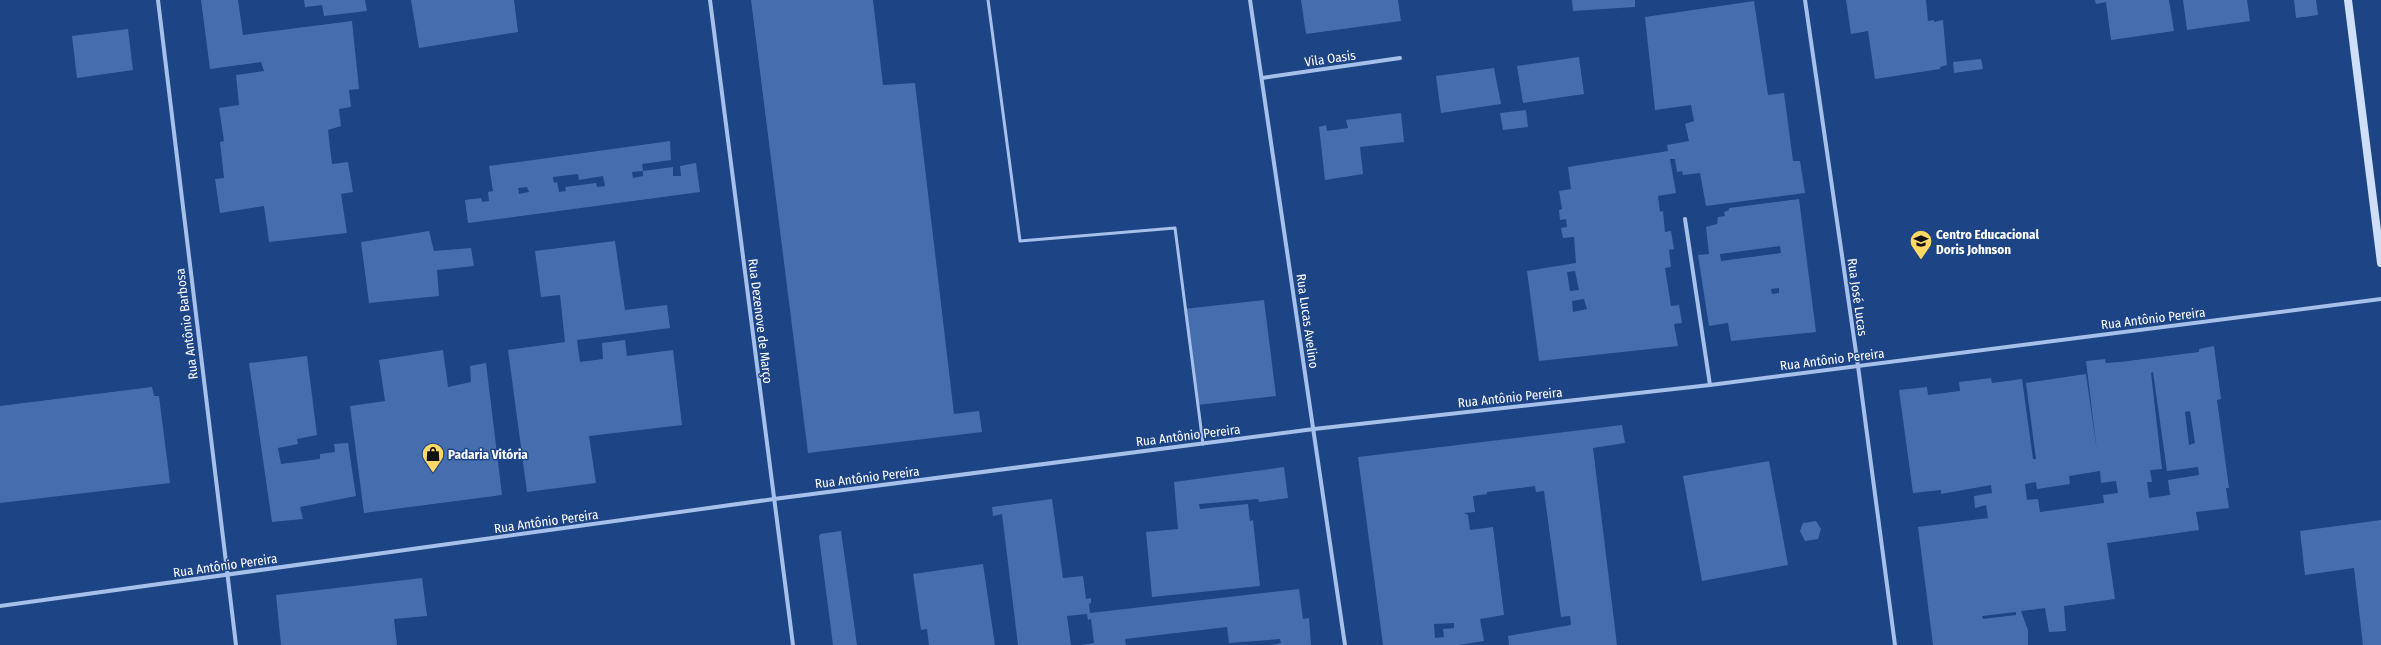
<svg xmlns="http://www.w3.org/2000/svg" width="2381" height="645" font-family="'Fira Sans Condensed',sans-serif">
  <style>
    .building { fill: #466eae; fill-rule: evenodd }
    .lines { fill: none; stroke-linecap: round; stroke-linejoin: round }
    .lane { stroke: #a5c0ea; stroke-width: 3 }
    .street { stroke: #a5c0ea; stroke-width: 4 }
    .secondary { stroke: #d0dff8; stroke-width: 8 }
    .labels { text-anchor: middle; stroke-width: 3; stroke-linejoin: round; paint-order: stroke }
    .street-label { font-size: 13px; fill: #fff; stroke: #1d4485 }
    .poi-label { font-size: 13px; font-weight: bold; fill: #fff; stroke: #1d4485; text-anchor: start }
  </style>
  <rect width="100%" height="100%" fill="#1d4485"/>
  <g class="building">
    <polygon points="201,0 238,0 243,35 352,21 359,89 349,90 351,107 339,109 341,126 328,130 332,164 348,162 353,192 341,194 347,233 269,242 264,206 220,213 215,179 224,178 220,142 224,141 219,108 239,105 236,75 264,71 261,62 210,69"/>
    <polygon points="304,0 365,0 367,11 324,16 322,5 305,7"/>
    <polygon points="411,0 514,0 518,32 419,48"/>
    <polygon points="751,0 873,0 883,85 915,83 954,414 979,411 982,432 808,453"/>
    <polygon points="1301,0 1398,0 1401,21 1306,34"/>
    <polygon points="1572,0 1635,0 1635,7 1573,11"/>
    <polygon points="1846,0 1926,0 1928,21 1934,20 1934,22 1943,20 1947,65 1940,67 1940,69 1875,79 1868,31 1851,34"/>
    <polygon points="2095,0 2169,0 2174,31 2111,40 2106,2 2096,4"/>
    <polygon points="2183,0 2247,0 2250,21 2187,30"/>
    <polygon points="2294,0 2316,0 2318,15 2296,18"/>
    <path d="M1754 1 1768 95 1784 93 1793 161H1800L1805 193 1706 206 1700 173 1683 175 1682 171 1677 172 1675 159H1670L1676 193 1658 196 1660 212 1663 211 1665 232 1671 231 1674 249 1669 250 1671 267 1665 268 1671 306 1679 305 1682 323 1674 324 1678 346 1539 361 1527 271 1576 263 1574 237 1563 238 1561 228 1567 227 1566 219 1560 220 1559 210 1562 209 1559 191 1571 189 1568 167 1668 151 1667 145 1689 141 1685 124 1694 121 1691 105 1655 110 1645 17ZM1575 271 1579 290 1570 291 1567 272ZM1584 299 1587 309 1573 312 1572 301Z"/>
    <polygon points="128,29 133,70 77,78 72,36"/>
    <polygon points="1579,57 1584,94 1523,103 1517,66"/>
    <polygon points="1981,59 1983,69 1954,73 1953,62"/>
    <polygon points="1494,68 1501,104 1441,113 1436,76"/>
    <polygon points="1526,110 1528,127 1503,130 1500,113"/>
    <polygon points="1401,113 1404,142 1360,147 1363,174 1325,180 1319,127 1326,125 1327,131 1348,128 1346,120"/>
    <path d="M670 141 671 160 642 164 643 171 673 167V176H681L680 166 696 163 700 192 468 223 465 200 481 198 482 202 489 201 488 192 493 191 489 166ZM643 171V176L633 178 632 172ZM578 174 579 180 603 176 605 186 597 187 596 183 565 187 566 191 559 192 557 182 554 183 553 177ZM527 187 529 192 519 194 518 188Z"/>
    <path d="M1799 199 1816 332 1731 341 1728 323 1709 326 1698 255 1709 254 1706 227 1717 224 1718 217 1725 216 1724 212 1729 210V208ZM1780 246 1781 253 1721 261 1720 254ZM1779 288V293L1772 294 1771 289Z"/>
    <polygon points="429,231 434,251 471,248 474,266 437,270 439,296 369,303 361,242"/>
    <polygon points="615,241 625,310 667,305 670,328 577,340 580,362 603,359 602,343 625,340 627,356 673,350 682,425 589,436 596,483 527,492 508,350 565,342 560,295 541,297 535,251"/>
    <polygon points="1264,300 1276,396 1197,405 1184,309"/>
    <path d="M2214 346 2221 399 2217 400 2229 488H2226L2229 508 2196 512 2199 530 2107 543 2115 599 2064 606 2066 631 2049 632 2045 608 2021 611 2028 630V645H1933L1918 527 1988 518 1986 505 1975 508 1974 496 1992 493 1991 485 1941 494V490L1913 493 1899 390 1927 387 1928 395 1960 391 1959 382 1991 378 1992 383 2022 379 2033 459H2036L2026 383 2086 374 2097 452 2086 361 2105 359 2106 363 2120 362 2199 352V349ZM2153 372 2167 471 2198 467 2199 475 2168 480 2170 495 2149 498 2147 482H2152L2150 470 2162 469 2151 373ZM2190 411 2195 443 2189 445 2185 412ZM2100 471 2101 483 2116 481 2118 493 2103 495 2104 503 2040 512 2038 499 2027 500 2025 484 2036 482 2037 489 2070 484 2069 476ZM2016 612V615L1983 619 1982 616Z"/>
    <polygon points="443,350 448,387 471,382 470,366 486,363 502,495 364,513 350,406 385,401 379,360"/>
    <polygon points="307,356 317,435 297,439 298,444 278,448 281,464 320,459 320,454 335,452 334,444 348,443 356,496 300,507 303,519 272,522 249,363"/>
    <polygon points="152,387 154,396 159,396 170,483 0,503 0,406"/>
    <path d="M1622 425 1625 443 1593 448 1617 645H1509L1508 636 1571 625 1570 616 1561 617 1544 491 1536 492 1535 486 1487 492V494L1473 496 1475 512 1464 513 1468 515 1470 530 1493 527 1504 615 1480 619 1484 641 1458 645H1383L1358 457ZM1454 623V628L1443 629 1444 637 1435 638 1434 624Z"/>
    <polygon points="1769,461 1788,565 1702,581 1683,476"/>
    <polygon points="1284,467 1288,498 1259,502 1258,499 1199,504 1200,509 1248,504 1250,521 1253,520 1260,586 1152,597 1146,532 1178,529 1174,482"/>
    <polygon points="1052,499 1063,578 1083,576 1086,599 1091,598 1091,603 1089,604 1090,613 1299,589 1303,619 1309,618 1311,645 1271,645 1281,643 1280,639 1229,643 1227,627 1125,639 1126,645 1080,645 1094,643 1091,619 1088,620 1087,614 1067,616 1071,645 1018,645 1002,514 993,516 992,507"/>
    <polygon points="2381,520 2381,645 2363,645 2354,568 2305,575 2300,531"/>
    <polygon points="1816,521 1821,529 1818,539 1805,541 1800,531 1803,523"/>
    <polygon points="841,531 857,645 833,645 819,537 820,534"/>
    <polygon points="983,564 995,645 929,645 927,629 921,630 913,574"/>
    <polygon points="422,578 427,616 394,619 397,645 281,645 276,595"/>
  </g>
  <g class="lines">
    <polyline class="lane" points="988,0 1020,241 1175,228 1203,444"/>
    <g class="street">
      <polyline points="158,0 236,645"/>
      <polyline points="710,0 793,645"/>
      <polyline points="1250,0 1345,645"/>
      <polyline points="1805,0 1858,366 1895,645"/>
      <polyline points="1262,78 1400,58"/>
      <polyline points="1685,219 1710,385"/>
      <polyline points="0,606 774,499 1314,429 1710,385 2381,299"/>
    </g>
    <polyline class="secondary" points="2348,0 2381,263"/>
  </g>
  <defs>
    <g id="school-pin" transform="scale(1.15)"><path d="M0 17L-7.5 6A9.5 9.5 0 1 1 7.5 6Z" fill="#fad863" stroke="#1d4485"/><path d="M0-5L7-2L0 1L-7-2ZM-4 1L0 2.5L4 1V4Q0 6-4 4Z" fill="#111"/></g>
    <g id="shop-pin" transform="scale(1.15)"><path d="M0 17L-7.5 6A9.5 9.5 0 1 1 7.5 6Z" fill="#fad863" stroke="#1d4485"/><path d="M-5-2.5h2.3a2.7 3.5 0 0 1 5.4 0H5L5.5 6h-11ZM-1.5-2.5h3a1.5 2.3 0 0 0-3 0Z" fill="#111"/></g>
  </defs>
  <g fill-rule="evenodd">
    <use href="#school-pin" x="1921" y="241"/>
    <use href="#shop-pin" x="433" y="454"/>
  </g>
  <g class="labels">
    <g class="street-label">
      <text transform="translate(1330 58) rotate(-8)" y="5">Vila Oasis</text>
      <text transform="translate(1858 297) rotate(82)" y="5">Rua José Lucas</text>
      <text transform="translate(2153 318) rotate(-7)" y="5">Rua Antônio Pereira</text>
      <text transform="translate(761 321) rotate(83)" y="5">Rua Dezenove de Março</text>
      <text transform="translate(1308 321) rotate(82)" y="5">Rua Lucas Avelino</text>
      <text transform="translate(186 324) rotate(-97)" y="5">Rua Antônio Barbosa</text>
      <text transform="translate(1832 359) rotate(-7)" y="5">Rua Antônio Pereira</text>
      <text transform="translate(1510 397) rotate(-6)" y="5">Rua Antônio Pereira</text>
      <text transform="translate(1188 435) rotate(-7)" y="5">Rua Antônio Pereira</text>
      <text transform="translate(867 477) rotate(-7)" y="5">Rua Antônio Pereira</text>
      <text transform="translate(546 521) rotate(-8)" y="5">Rua Antônio Pereira</text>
      <text transform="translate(225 565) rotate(-8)" y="5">Rua Antônio Pereira</text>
    </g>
    <g class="poi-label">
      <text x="1936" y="239">Centro Educacional<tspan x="1936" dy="15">Doris Johnson</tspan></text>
      <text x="448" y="459">Padaria Vitória</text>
    </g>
  </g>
</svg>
